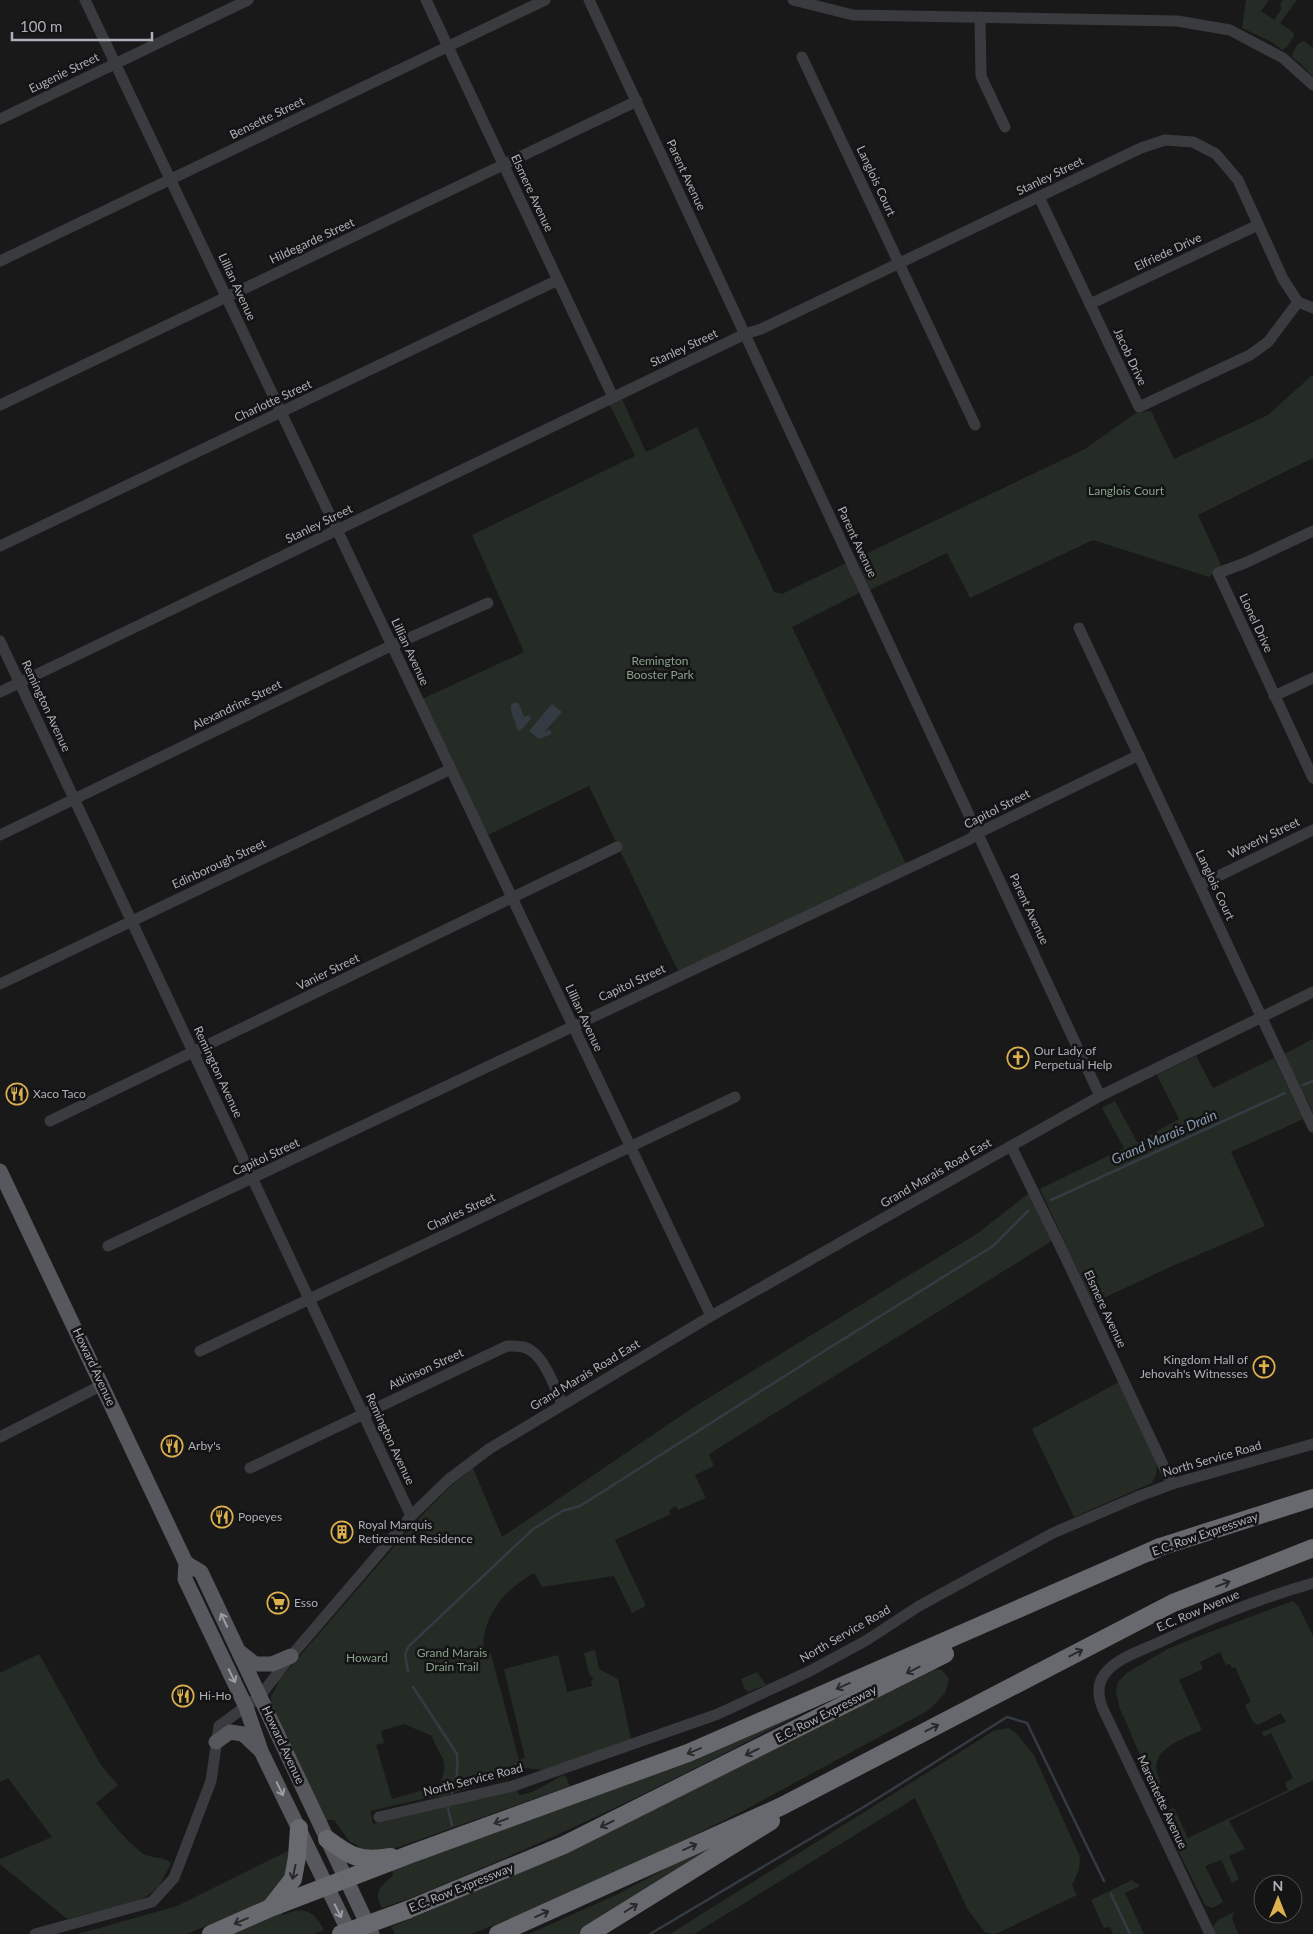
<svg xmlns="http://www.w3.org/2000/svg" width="1313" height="1934" font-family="Lato,sans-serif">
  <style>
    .green { fill: #252c26; fill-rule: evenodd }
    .water { fill: #343b42 }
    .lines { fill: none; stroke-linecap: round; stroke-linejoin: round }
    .stream { stroke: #343b42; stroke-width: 2.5 }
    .minor { stroke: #3a3b3f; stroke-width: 11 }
    .major { stroke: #57585e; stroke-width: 15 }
    .highway { stroke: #67696f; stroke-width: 18 }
    .highway-bridge { stroke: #67696f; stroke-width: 18 }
    .oneway { stroke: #29292c }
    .oneway2 { stroke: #9c9ea6 }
    .labels { text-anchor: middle; stroke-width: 5; stroke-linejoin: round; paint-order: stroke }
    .street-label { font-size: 12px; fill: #adb0b8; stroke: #141415 }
    .park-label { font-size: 12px; fill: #86a188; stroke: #141415 }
    .poi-label { font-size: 12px; fill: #adb0b8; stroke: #141415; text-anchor: start }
    .water-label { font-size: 14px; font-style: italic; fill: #889caf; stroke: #141415 }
  </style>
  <rect width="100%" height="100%" fill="#19191a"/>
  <g class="green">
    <polygon points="1246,0 1269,0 1261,11 1274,20 1282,8 1280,6 1282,0 1297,0 1280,23 1293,32 1294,36 1287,47 1282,50 1272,42 1242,28"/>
    <path d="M1304 41 1313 48V77L1301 64 1292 57C1293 50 1297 43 1304 41Z"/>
    <polygon points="1311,376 1313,376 1313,458 1198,515 1221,565 1209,577 1093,540 970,598 947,553 870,590 857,558 1085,449 1136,413 1151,411 1174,459 1268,415"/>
    <polygon points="622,399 646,452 697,427 774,592 782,594 848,562 859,593 792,627 906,864 678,971 589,786 488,835 420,700 524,652 472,535 635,456 610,405"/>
    <polygon points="1313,1039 1313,1112 1284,1054"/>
    <polygon points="1196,1056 1213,1088 1274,1058 1303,1119 1231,1152 1265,1226 1170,1267 1093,1303 1040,1189 1124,1148 1102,1108 1115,1101 1137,1142 1179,1119 1157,1075"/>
    <path d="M1029 1193 1052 1241 709 1454 714 1466 695 1475 706 1498 678 1510 676 1506 669 1510 671 1514 615 1540 646 1606 632 1613 614 1576 542 1587 534 1573C526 1578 518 1583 511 1589 494 1604 479 1631 485 1654H491L519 1760 525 1758 504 1669 558 1655 567 1692 592 1686 591 1681 593 1680 592 1676 590 1677 584 1653 595 1650 599 1669 618 1679 631 1739 546 1770 524 1768 514 1771 512 1774 444 1796 422 1799 370 1811 373 1824 517 1789 519 1795C538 1793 548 1781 565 1775L570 1786 379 1854 358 1850 357 1845 350 1842 334 1820H326L271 1702V1697L280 1679 418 1519 452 1485 473 1468 502 1537 694 1407 978 1233ZM404 1724 432 1736C441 1762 450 1755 440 1785L392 1799 376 1745 384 1743 381 1731Z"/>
    <polygon points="1119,1382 1157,1465 1156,1475 1152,1483 1074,1517 1032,1429"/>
    <path d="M1293 1601 1299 1607 1313 1636V1780L1229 1821 1245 1849 1229 1856 1239 1879 1232 1883 1221 1860 1205 1866 1223 1902 1213 1908 1205 1905 1175 1844 1179 1841 1165 1811 1174 1808 1188 1838 1288 1790 1285 1783 1293 1778 1271 1733 1264 1737 1262 1732 1286 1722 1281 1713 1258 1725 1253 1722 1245 1705 1251 1702 1235 1667 1232 1668 1230 1664 1226 1665 1220 1652 1200 1662 1203 1669 1179 1680 1202 1730C1184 1739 1148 1749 1158 1776 1162 1785 1163 1790 1159 1799L1119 1706 1116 1691 1118 1682 1128 1672 1168 1649 1194 1638Z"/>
    <path d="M39 1654 101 1765 118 1785 96 1803C110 1820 124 1839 142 1853 151 1859 164 1856 171 1863L159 1887 141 1900 67 1919 0 1864V1859L52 1837 8 1778 0 1782V1673Z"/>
    <polygon points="932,1669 942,1670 949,1679 945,1693 929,1710 737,1814 639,1862 509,1919 471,1934 395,1934 391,1927 516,1874"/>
    <polygon points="757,1672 766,1685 748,1692 744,1688 741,1679"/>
    <path d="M814 1707C703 1765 592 1822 477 1870 446 1884 415 1897 382 1908 373 1890 381 1888 393 1875L392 1871Z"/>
    <polygon points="1009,1728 1017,1734 1034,1755 1080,1857 1079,1870 1072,1885 1077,1895 998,1933 993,1934 985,1932 968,1910 915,1798 694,1934 670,1934 995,1730"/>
    <polygon points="765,1816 579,1934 529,1934 618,1894"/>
    <polygon points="292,1849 291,1868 271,1898 187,1934 78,1934 177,1906"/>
    <polygon points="1132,1880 1140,1886 1125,1893 1144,1934 1113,1934 1110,1927 1104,1928 1091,1900"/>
    <path d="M281 1910 283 1915C303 1906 314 1910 324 1930L314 1934H223Z"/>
    <polygon points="1234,1912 1232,1918 1238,1934 1215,1934 1212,1928 1218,1920"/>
  </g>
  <g class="water">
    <path d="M515 702 519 704 524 717 529 715 531 719 520 731 517 729C516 720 510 715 511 705Z"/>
    <polygon points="552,704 562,712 545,731 550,730 552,734 539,739 529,731"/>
  </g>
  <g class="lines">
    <g class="stream">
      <polyline points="1303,1085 1313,1081"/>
      <polyline points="1051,1200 1285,1093"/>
      <polyline points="408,1671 405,1654 409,1646 532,1530 562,1511 580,1506 599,1494 829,1348 993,1246 1028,1211"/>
      <path d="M413 1687 457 1754C458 1768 458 1781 452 1793"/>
      <polyline points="448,1808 452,1825"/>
      <polyline points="1111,1894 1130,1934"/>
      <polyline points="650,1934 867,1805 1007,1717 1027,1723 1104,1881"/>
    </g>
    <g class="minor">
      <polyline points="85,0 711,1316"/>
      <polyline points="426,0 613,397"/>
      <polyline points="589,0 1100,1096"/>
      <polyline points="793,0 853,15 1177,21 1230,30 1283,58 1313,85"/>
      <polyline points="980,17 981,76 1005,127"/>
      <polyline points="802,57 975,425"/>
      <polyline points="0,119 248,0"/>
      <polyline points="1039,197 1139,407 1250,355 1268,342 1298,302"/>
      <polyline points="0,261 545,0"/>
      <polyline points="1090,304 1258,225"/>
      <polyline points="0,405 637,101"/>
      <polyline points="1313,531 1245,563 1218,573 1313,778"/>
      <polyline points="0,546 558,280"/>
      <polyline points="1079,628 1313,1127"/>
      <polyline points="0,641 411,1516"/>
      <polyline points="0,692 745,334 761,329 1141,148 1165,140 1193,142 1216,154 1238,180 1283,279 1298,302 1313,308"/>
      <polyline points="1274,696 1313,678"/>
      <polyline points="0,835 380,651 488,603"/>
      <polyline points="1200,885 1313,830"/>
      <polyline points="0,984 451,769"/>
      <polyline points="50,1121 617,847"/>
      <polyline points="1011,1146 1062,1250 1172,1484"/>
      <polyline points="108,1246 970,839 978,833 1139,755"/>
      <polyline points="200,1351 735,1097"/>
      <polyline points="0,1437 102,1385"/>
      <path d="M250 1468 507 1346C512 1346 518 1346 523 1347 543 1351 555 1388 562 1404"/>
      <polyline points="379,1817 513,1786 718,1714 810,1671 867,1640 919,1606 1053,1533 1137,1497 1172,1484 1313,1444"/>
      <polyline points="35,1934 152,1902 174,1878 211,1781 219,1726 260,1696 291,1656 411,1516 448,1480 489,1449 711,1316 1011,1146 1100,1096 1313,992"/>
      <path d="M1210 1934 1103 1709C1097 1695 1097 1681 1108 1670 1122 1656 1145 1649 1162 1641 1211 1618 1261 1598 1313 1583"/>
    </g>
    <g class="major">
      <polyline points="0,1171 186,1563 185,1579 246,1707 261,1751 350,1934"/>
      <polyline points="186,1563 201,1572 372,1934"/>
      <polyline points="241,1653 255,1664 272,1664 291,1656"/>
      <polyline points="216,1742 230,1732 243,1734 260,1750"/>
    </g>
    <g class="highway">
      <polyline points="1150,1552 1160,1547 1313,1498"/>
      <path d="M327 1839C351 1857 360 1862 391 1857"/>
      <polyline points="271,1907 293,1879 297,1857 299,1828"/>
      <polyline points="407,1910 564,1845 945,1654"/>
      <polyline points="211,1934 270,1908 411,1854 688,1753 1160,1547"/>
      <polyline points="498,1934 782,1806 1173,1603 1313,1548"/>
      <polyline points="589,1934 771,1821"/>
    </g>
    <polyline class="highway-bridge" points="341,1934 407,1910"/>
  </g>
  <defs><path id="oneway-shaft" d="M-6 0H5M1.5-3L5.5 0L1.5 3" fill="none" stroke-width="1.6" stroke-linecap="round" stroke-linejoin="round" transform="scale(1.25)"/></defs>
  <g class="oneway">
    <use href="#oneway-shaft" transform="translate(1223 1584) rotate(-21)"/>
    <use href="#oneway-shaft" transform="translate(1076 1653) rotate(-27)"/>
    <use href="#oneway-shaft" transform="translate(913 1670) rotate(153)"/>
    <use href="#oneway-shaft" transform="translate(843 1686) rotate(156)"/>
    <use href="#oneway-shaft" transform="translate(932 1728) rotate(-27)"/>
    <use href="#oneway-shaft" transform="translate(694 1751) rotate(157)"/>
    <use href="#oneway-shaft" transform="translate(752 1752) rotate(154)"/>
    <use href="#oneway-shaft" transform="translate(501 1821) rotate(160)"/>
    <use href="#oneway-shaft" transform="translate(607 1824) rotate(154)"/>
    <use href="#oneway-shaft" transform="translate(690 1847) rotate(-24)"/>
    <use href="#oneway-shaft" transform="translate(294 1872) rotate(102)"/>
    <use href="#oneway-shaft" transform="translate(631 1908) rotate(-32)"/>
    <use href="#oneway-shaft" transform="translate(542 1914) rotate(-24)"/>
    <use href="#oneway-shaft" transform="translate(241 1921) rotate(157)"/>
  </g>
  <g class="oneway2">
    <use href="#oneway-shaft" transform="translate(224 1620) rotate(-115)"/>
    <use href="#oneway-shaft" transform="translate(232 1676) rotate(64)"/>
    <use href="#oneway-shaft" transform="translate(280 1789) rotate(64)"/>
    <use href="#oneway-shaft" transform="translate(338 1911) rotate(63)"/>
  </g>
  <defs>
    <g id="church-ring" transform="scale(1.125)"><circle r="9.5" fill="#141415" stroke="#dcb04f" stroke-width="1.5"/><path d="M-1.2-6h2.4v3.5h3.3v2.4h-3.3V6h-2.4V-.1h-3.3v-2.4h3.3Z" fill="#dcb04f"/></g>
    <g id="restaurant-ring" transform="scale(1.125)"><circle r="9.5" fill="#141415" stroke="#dcb04f" stroke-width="1.5"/><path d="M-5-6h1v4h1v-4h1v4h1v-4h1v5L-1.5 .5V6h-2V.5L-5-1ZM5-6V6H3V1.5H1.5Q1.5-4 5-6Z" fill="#dcb04f"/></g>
    <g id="building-ring" transform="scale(1.125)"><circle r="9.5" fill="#141415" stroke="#dcb04f" stroke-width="1.5"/><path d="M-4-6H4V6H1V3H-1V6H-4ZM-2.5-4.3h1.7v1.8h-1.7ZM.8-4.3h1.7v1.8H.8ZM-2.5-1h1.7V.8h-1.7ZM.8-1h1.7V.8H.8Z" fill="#dcb04f"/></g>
    <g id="supermarket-ring" transform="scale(1.125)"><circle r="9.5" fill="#141415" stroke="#dcb04f" stroke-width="1.5"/><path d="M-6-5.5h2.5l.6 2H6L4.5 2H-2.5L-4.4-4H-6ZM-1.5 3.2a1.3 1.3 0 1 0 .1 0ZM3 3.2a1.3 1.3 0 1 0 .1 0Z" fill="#dcb04f"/></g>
  </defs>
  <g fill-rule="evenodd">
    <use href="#church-ring" x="1018" y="1058"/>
    <use href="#restaurant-ring" x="17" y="1094"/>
    <use href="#church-ring" x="1264" y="1367"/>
    <use href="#restaurant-ring" x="172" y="1446"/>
    <use href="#restaurant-ring" x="222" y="1517"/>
    <use href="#building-ring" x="342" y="1532"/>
    <use href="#supermarket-ring" x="278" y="1603"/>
    <use href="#restaurant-ring" x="183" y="1696"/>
  </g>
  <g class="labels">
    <g class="street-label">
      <text transform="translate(64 73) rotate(-26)" y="4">Eugenie Street</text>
      <text transform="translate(267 118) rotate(-26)" y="4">Bensette Street</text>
      <text transform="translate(686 175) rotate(65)" y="4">Parent Avenue</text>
      <text transform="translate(1050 176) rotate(-26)" y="4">Stanley Street</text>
      <text transform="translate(876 181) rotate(65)" y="4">Langlois Court</text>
      <text transform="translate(532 193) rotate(65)" y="4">Elsmere Avenue</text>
      <text transform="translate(312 241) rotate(-25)" y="4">Hildegarde Street</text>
      <text transform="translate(1168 252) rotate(-25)" y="4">Elfriede Drive</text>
      <text transform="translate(237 287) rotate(65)" y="4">Lillian Avenue</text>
      <text transform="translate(684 348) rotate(-25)" y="4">Stanley Street</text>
      <text transform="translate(1130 357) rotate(65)" y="4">Jacob Drive</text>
      <text transform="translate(273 401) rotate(-25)" y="4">Charlotte Street</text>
      <text transform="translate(319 524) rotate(-26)" y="4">Stanley Street</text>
      <text transform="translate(857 542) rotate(65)" y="4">Parent Avenue</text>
      <text transform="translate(1256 623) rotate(65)" y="4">Lionel Drive</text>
      <text transform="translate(410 652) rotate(65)" y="4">Lillian Avenue</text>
      <text transform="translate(237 705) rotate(-26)" y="4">Alexandrine Street</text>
      <text transform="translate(46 706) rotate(65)" y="4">Remington Avenue</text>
      <text transform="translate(997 809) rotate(-27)" y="4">Capitol Street</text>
      <text transform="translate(1264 838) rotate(-26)" y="4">Waverly Street</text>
      <text transform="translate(219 864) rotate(-25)" y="4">Edinborough Street</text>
      <text transform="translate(1215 885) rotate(65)" y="4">Langlois Court</text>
      <text transform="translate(1029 909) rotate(65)" y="4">Parent Avenue</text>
      <text transform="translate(328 972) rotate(-26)" y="4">Vanier Street</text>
      <text transform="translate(632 983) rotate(-25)" y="4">Capitol Street</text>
      <text transform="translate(584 1018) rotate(65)" y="4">Lillian Avenue</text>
      <text transform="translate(218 1072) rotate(65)" y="4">Remington Avenue</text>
      <text transform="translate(266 1157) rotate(-25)" y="4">Capitol Street</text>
      <text transform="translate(936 1173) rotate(-30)" y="4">Grand Marais Road East</text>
      <text transform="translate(461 1212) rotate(-25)" y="4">Charles Street</text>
      <text transform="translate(1105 1309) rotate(65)" y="4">Elsmere Avenue</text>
      <text transform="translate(94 1367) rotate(65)" y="4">Howard Avenue</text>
      <text transform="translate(426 1369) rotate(-25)" y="4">Atkinson Street</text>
      <text transform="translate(585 1375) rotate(-31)" y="4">Grand Marais Road East</text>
      <text transform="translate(390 1439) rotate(65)" y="4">Remington Avenue</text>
      <text transform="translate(1212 1459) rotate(-16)" y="4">North Service Road</text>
      <text transform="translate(1205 1534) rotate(-19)" y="4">E.C. Row Expressway</text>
      <text transform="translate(1198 1611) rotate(-23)" y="4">E.C. Row Avenue</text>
      <text transform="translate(845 1634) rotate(-30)" y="4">North Service Road</text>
      <text transform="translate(826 1714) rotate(-27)" y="4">E.C. Row Expressway</text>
      <text transform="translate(283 1745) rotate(65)" y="4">Howard Avenue</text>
      <text transform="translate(473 1780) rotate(-14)" y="4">North Service Road</text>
      <text transform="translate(1162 1802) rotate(65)" y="4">Marentette Avenue</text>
      <text transform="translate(461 1888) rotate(-22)" y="4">E.C. Row Expressway</text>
    </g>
    <g class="park-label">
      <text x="1126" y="495">Langlois Court</text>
      <text x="660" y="665">Remington<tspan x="660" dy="14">Booster Park</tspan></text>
      <text x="452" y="1657">Grand Marais<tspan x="452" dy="14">Drain Trail</tspan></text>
      <text x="367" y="1662">Howard</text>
    </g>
    <g class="poi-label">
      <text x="1034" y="1055">Our Lady of<tspan x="1034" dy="14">Perpetual Help</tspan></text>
      <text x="33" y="1098">Xaco Taco</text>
      <text x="1248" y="1364" text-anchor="end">Kingdom Hall of<tspan x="1248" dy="14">Jehovah's Witnesses</tspan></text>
      <text x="188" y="1450">Arby's</text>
      <text x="238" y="1521">Popeyes</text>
      <text x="358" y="1529">Royal Marquis<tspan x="358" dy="14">Retirement Residence</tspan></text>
      <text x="294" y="1607">Esso</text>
      <text x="199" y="1700">Hi-Ho</text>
    </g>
    <g class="water-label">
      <text transform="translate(1164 1137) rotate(-24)" y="5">Grand Marais Drain</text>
    </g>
  </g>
  <g transform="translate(1278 1899)"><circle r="24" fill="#141415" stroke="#515256"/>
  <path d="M0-4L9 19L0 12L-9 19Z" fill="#dcb04f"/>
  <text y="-8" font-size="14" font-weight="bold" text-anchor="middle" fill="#adb0b8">N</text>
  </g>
  <path d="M12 32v8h140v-8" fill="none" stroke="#adb0b8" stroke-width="2.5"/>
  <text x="20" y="32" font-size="15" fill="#adb0b8" stroke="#141415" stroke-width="4" paint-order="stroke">100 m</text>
</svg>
